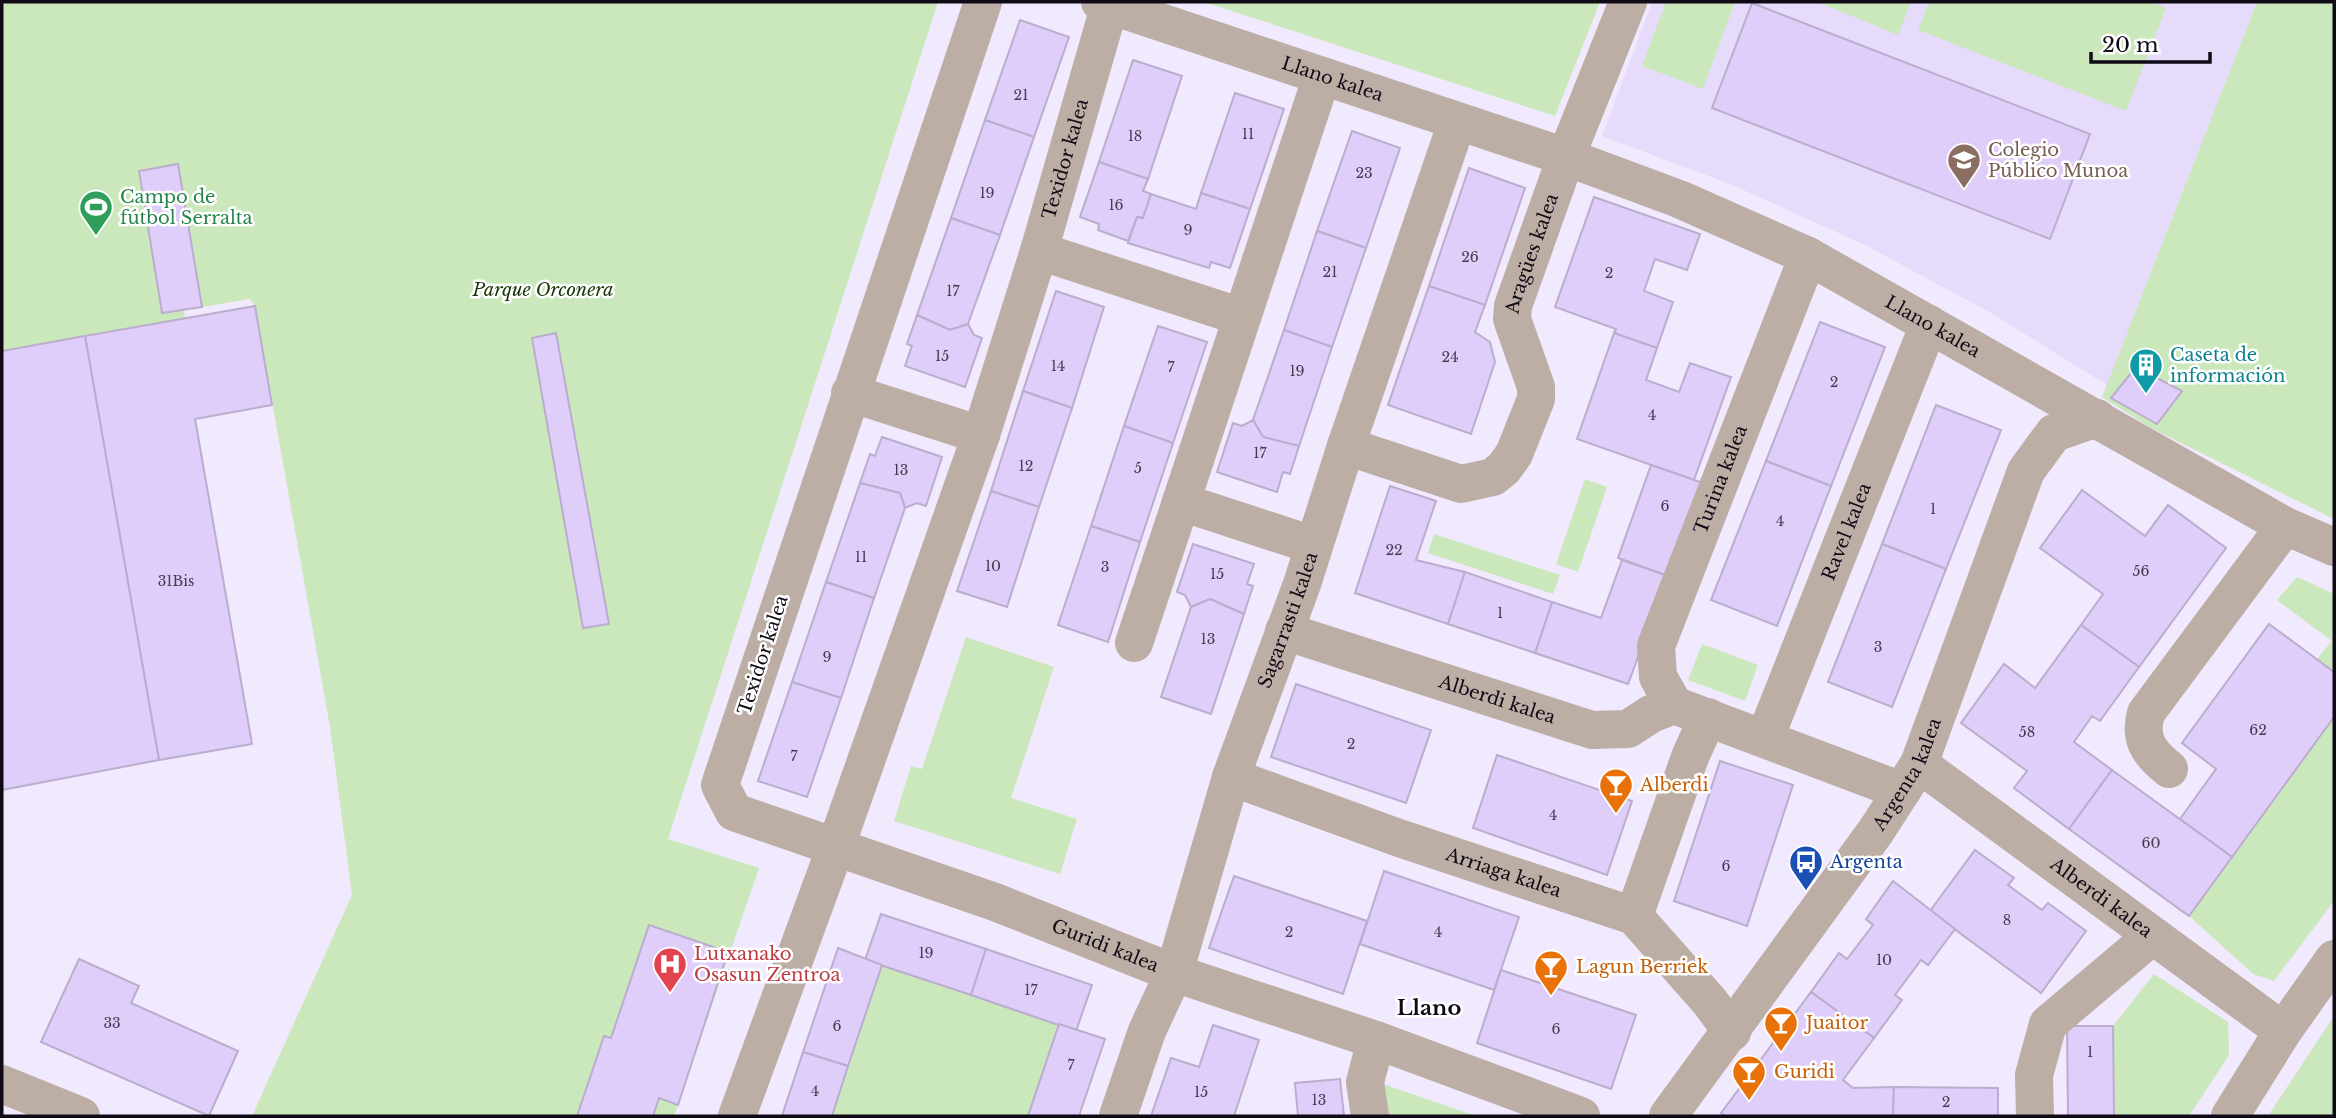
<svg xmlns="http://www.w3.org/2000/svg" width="2336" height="1118" font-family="'Libre Baskerville',serif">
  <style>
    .built { fill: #e7dbfb }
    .green { fill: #cbe8bd }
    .building { fill: #dfcef9; stroke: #baadcd; stroke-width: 2 }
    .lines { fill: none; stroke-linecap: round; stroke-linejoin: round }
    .minor { stroke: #bcada5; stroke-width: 38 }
    .labels { text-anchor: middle; stroke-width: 5; stroke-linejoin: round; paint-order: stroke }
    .number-label { font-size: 14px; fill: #433b4e }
    .street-label { font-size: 18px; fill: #0f0a15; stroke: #fff }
    .education-label { font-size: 18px; fill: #785e54; stroke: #fff; text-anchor: start }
    .leisure-label { font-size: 18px; fill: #27864d; stroke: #fff; text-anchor: start }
    .park-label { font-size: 18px; font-style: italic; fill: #193505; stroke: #fff }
    .culture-label { font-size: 18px; fill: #0d838f; stroke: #fff; text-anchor: start }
    .food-label { font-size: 18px; fill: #c56008; stroke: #fff; text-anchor: start }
    .transit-label { font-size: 18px; fill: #164399; stroke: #fff; text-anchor: start }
    .health-label { font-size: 18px; fill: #be3a42; stroke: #fff; text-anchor: start }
    .quarter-label { font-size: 21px; font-weight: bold; fill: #0f0a15; stroke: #fff }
  </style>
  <rect width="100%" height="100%" fill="#f1e9fd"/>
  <polygon class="built" points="1652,2 2257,2 2107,385 1991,313 1863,244 1730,184 1602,136"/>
  <g class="green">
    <polygon points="2,2 938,2 668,839 759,868 674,1116 252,1116 352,895 330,727 255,306 250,299 184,310 185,318 2,351"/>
    <polygon points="1204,2 1600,2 1555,116"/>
    <polygon points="1666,2 1735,2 1703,89 1642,66"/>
    <polygon points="1817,2 1911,2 1898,35"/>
    <polygon points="1929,2 2151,2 2166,8 2126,111 1918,30"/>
    <polygon points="2257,2 2334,2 2334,519 2151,428 2102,397"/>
    <polygon points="1585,479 1607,487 1578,572 1556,564"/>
    <polygon points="1434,534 1560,575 1553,594 1428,553"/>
    <polygon points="2297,577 2334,594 2334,672 2317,659 2332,641 2277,600"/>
    <polygon points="966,637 1054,667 1011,798 1077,819 1060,874 894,821 911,766 922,769"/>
    <polygon points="1702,644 1758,665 1745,701 1688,680"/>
    <polygon points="2334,717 2334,901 2274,981 2253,974 2189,916"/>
    <polygon points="882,965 1059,1024 1028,1116 832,1116"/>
    <polygon points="2154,974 2228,1022 2229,1055 2189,1116 2114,1116 2113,1026"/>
    <polygon points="2334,1016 2334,1116 2268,1116"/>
    <polygon points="1383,1084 1476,1116 1388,1116"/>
  </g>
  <g class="building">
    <polygon points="1752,3 2090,134 2050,239 1712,108"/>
    <polygon points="1020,20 1069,37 1034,137 985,120"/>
    <polygon points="1133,60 1182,76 1148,179 1099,162"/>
    <polygon points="1235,93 1284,109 1250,209 1201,193"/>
    <polygon points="985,120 1034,137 1000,235 951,218"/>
    <polygon points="1352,131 1400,148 1366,248 1317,231"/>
    <polygon points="1099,162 1148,179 1143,191 1151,194 1143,218 1137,217 1128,241 1098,230 1099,224 1080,217"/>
    <polygon points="178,164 202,307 162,313 139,171"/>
    <polygon points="1469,168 1525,188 1485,305 1429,286"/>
    <polygon points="1201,193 1250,209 1230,268 1211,262 1209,268 1128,243 1137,217 1143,218 1151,194 1196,209"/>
    <polygon points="1594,197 1700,234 1687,270 1655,259 1644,291 1673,302 1657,348 1614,333 1616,329 1555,307"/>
    <polygon points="951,218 1000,235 968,324 950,330 917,315"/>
    <polygon points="1317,231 1366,248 1332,347 1284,330"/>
    <polygon points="1429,286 1485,305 1475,332 1490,342 1495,362 1471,434 1388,405"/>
    <polygon points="1056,291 1104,307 1072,408 1023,391"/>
    <polygon points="255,306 272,405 195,419 252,744 159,760 85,336"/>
    <polygon points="917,315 950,330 968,324 974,335 982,338 965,387 905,366 912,346 907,344"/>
    <polygon points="1820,322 1885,347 1831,486 1766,461"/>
    <polygon points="1158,326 1207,342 1173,443 1124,426"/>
    <polygon points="1284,330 1332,347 1299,446 1263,437 1253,420"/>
    <polygon points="556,333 609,624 583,628 532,338"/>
    <polygon points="1614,333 1657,348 1646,380 1679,392 1690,363 1731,377 1694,480 1577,439"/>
    <polygon points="85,336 159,760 2,790 2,351"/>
    <polygon points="2136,367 2182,391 2157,424 2111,398"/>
    <polygon points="1023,391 1072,408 1039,507 991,491"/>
    <polygon points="1936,405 2001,430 1946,569 1882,544"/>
    <polygon points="1253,420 1263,437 1299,446 1290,474 1283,472 1277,492 1217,472 1233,423 1242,426"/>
    <polygon points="1124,426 1173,443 1140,542 1091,526"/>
    <polygon points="882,437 942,457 926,506 917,503 905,508 900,493 860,483 870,454 875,456"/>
    <polygon points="1766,461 1831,486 1777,626 1711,600"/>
    <polygon points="1651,465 1703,483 1668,576 1618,558"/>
    <polygon points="860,483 900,493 905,508 874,598 826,582"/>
    <polygon points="1390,486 1436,501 1416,560 1465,572 1448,624 1355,593"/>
    <polygon points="2082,490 2145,536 2168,505 2226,548 2139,667 2081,625 2103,594 2040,548"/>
    <polygon points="991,491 1039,507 1007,607 957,591"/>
    <polygon points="1091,526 1140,542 1108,642 1058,625"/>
    <polygon points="1193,544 1254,564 1247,584 1253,586 1244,614 1210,599 1191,607 1185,595 1177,592"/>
    <polygon points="1882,544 1946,569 1892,707 1828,682"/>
    <polygon points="1622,560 1668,576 1628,684 1535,653 1552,602 1601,618"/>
    <polygon points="1465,572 1552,602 1535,653 1448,624"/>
    <polygon points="826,582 874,598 841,698 792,682"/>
    <polygon points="1210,599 1244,614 1211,714 1161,697 1191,607"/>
    <polygon points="2269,624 2334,672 2334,717 2232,857 2180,819 2216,769 2182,743"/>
    <polygon points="2081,625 2139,667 2100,721 2092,716 2074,742 2112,770 2069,829 2014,788 2027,771 1961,723 2004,664 2035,688"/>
    <polygon points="792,682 841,698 807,797 758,781"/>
    <polygon points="1296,684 1431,730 1406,803 1271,757"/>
    <polygon points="1497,755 1632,801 1607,875 1473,828"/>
    <polygon points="1720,761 1793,785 1747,926 1674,901"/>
    <polygon points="2112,770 2232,857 2189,916 2069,829"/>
    <polygon points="1975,850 2014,878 2008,885 2042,910 2048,903 2086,931 2041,993 1930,911"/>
    <polygon points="1384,871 1519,917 1494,990 1360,944"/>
    <polygon points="1234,876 1367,921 1343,994 1209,948"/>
    <polygon points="1893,881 1955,929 1928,965 1921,960 1895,995 1902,1000 1874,1038 1811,992 1839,953 1847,959 1873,925 1866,919"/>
    <polygon points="881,914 986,949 971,995 865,960"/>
    <polygon points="649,925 728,952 678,1105 659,1098 653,1116 577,1116 604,1036 611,1038"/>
    <polygon points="838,948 882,965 848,1066 803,1052"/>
    <polygon points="986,949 1092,985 1076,1031 971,995"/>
    <polygon points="79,959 139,986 131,1003 238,1051 209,1116 41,1042"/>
    <polygon points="1501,970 1636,1015 1611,1089 1477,1043"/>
    <polygon points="1811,992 1874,1038 1843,1080 1853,1088 1894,1087 1893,1116 1725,1116 1721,1113"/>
    <polygon points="1059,1024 1105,1039 1079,1116 1028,1116"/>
    <polygon points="1213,1025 1259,1040 1234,1116 1151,1116 1171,1058 1199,1067"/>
    <polygon points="2067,1026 2113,1026 2114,1116 2068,1116"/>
    <polygon points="803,1052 848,1066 832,1116 782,1116"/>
    <polygon points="1340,1079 1344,1116 1298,1116 1295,1083"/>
    <polygon points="1894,1087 1998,1088 1998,1116 1893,1116"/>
  </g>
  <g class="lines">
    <g class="minor">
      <path id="s1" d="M983 2 720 785 734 812 995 902 1174 973 1376 1040 1581 1116"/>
      <path id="s2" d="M1100 2 1566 157 1679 199 1808 256 2285 526 2334 547"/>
      <polyline points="1039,251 1242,317"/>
      <polyline points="850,393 981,435"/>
      <path id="s3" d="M1346 446 1461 484 1493 477 1504 468 1514 454 1536 399V387L1512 319 1513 306 1566 157 1628 2"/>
      <polyline points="1313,545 1181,502 1322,76"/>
      <path id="s4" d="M1284 631 1592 730 1628 729 1651 714 1674 705 1902 791"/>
      <polyline points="1134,643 1181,502"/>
      <path id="s5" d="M1674 705 1658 677 1656 646 1808 256"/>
      <path id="s6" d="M1765 738 1929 324"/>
      <path id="s7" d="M1919 764 2283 1031"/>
      <path d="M2169 769C2148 752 2139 739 2146 713L2285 526"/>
      <path id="s8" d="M1231 777 1399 838 1634 916 1710 1002 1732 1032"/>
      <polyline points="1634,916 1690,757 1708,717"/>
      <polyline points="2,1084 81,1116"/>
      <path id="s9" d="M737 1116 836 846 981 435 1039 251 1110 4"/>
      <path id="s10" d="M1118 1116 1147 1031 1174 973 1231 777 1302 584 1346 446 1457 122"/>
      <polyline points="1370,1116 1365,1082 1376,1040"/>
      <path id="s11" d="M1668 1116 1876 831 1919 764 2026 471 2054 433 2097 418"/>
      <polyline points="2035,1116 2034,1075 2048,1024 2151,937"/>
      <polyline points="2230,1116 2283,1031 2334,959"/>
    </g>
  </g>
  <defs>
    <g id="school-pin" transform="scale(1.75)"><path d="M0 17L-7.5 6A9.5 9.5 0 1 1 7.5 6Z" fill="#8d6e63" stroke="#fff"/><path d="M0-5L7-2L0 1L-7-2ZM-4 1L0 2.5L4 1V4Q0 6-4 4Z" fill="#fff"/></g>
    <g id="stadium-pin" transform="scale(1.75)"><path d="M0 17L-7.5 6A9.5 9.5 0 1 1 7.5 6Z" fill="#2e9e5b" stroke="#fff"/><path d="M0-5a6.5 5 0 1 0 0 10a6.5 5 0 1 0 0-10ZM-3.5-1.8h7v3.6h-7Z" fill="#fff"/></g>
    <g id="building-pin" transform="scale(1.75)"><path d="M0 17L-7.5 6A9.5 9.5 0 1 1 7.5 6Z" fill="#0f9aa8" stroke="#fff"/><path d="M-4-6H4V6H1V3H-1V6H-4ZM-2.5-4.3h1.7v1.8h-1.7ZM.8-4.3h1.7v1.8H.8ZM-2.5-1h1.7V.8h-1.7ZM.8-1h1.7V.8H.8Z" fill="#fff"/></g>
    <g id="bar-pin" transform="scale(1.75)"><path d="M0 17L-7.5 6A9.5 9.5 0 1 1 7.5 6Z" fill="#e8710a" stroke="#fff"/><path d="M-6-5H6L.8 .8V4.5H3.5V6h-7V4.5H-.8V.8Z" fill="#fff"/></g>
    <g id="bus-pin" transform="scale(1.75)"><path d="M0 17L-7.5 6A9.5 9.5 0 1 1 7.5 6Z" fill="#1a4fb4" stroke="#fff"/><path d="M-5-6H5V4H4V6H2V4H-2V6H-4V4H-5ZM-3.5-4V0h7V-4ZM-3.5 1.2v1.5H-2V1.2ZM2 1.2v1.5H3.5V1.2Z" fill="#fff"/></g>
    <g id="hospital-pin" transform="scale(1.75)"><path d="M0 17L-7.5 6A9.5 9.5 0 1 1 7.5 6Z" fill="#e0444e" stroke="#fff"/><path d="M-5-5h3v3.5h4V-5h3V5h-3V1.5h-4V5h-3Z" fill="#fff"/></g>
  </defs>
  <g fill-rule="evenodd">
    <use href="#school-pin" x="1964" y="160"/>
    <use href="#stadium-pin" x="96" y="207"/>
    <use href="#building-pin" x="2146" y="365"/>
    <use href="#bar-pin" x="1616" y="785"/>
    <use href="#bus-pin" x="1806" y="862"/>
    <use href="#hospital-pin" x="670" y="964"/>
    <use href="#bar-pin" x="1551" y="967"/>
    <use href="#bar-pin" x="1781" y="1023"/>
    <use href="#bar-pin" x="1749" y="1072"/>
  </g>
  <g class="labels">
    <g class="number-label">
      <text x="1021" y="100">21</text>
      <text x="1248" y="139">11</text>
      <text x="1135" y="141">18</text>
      <text x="1364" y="178">23</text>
      <text x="987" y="198">19</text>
      <text x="1116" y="210">16</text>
      <text x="1188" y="235">9</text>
      <text x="1470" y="262">26</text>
      <text x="1330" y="277">21</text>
      <text x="1609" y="278">2</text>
      <text x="953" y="296">17</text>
      <text x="942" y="361">15</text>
      <text x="1450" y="362">24</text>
      <text x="1058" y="371">14</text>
      <text x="1171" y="372">7</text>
      <text x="1297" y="376">19</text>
      <text x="1834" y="387">2</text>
      <text x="1652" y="420">4</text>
      <text x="1260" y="458">17</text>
      <text x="1026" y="471">12</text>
      <text x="1138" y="473">5</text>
      <text x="901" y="475">13</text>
      <text x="1665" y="511">6</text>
      <text x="1933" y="514">1</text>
      <text x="1780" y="526">4</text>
      <text x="1394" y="555">22</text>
      <text x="861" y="562">11</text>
      <text x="993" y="571">10</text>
      <text x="1105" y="572">3</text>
      <text x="2141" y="576">56</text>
      <text x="1217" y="579">15</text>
      <text x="176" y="586">31Bis</text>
      <text x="1500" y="618">1</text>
      <text x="1208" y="644">13</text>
      <text x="1878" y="652">3</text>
      <text x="827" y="662">9</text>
      <text x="2258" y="735">62</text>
      <text x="2027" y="737">58</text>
      <text x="1351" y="749">2</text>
      <text x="794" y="761">7</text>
      <text x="1553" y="820">4</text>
      <text x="2151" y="848">60</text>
      <text x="1726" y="871">6</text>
      <text x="2007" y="925">8</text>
      <text x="1289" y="937">2</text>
      <text x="1438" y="937">4</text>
      <text x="926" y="958">19</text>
      <text x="1884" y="965">10</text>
      <text x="1031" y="995">17</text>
      <text x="112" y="1028">33</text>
      <text x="837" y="1031">6</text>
      <text x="1556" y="1034">6</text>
      <text x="2090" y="1057">1</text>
      <text x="1071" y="1070">7</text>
      <text x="815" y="1096">4</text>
      <text x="1201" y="1097">15</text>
      <text x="1319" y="1105">13</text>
      <text x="1946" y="1107">2</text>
    </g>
    <g class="street-label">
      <text dy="6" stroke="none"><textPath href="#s2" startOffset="245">Llano kalea</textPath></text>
      <text dy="6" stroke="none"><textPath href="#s9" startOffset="1012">Texidor kalea</textPath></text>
      <text dy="6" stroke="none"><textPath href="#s3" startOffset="397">Aragües kalea</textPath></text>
      <text dy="6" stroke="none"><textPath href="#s2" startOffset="896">Llano kalea</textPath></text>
      <text dy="6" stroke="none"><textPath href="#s5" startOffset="242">Turina kalea</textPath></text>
      <text dy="6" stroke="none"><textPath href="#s6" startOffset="222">Ravel kalea</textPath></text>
      <text dy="6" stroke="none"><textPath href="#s10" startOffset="525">Sagarrasti kalea</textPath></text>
      <text transform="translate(763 655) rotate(-72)" y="6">Texidor kalea</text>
      <text dy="6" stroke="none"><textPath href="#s4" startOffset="224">Alberdi kalea</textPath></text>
      <text dy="6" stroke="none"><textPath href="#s11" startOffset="418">Argenta kalea</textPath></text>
      <text dy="6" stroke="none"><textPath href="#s8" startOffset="289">Arriaga kalea</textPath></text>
      <text dy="6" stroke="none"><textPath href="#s7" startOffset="226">Alberdi kalea</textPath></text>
      <text dy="6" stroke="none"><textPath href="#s1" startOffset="1251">Guridi kalea</textPath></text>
    </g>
    <g class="education-label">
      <text x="1988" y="156">Colegio<tspan x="1988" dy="21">Público Munoa</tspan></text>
    </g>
    <g class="leisure-label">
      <text x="120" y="203">Campo de<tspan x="120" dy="21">fútbol Serralta</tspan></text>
    </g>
    <g class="park-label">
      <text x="543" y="296">Parque Orconera</text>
    </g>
    <g class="culture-label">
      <text x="2170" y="361">Caseta de<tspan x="2170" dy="21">información</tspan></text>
    </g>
    <g class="food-label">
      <text x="1640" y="791">Alberdi</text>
      <text x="1576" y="973">Lagun Berriek</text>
      <text x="1806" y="1029">Juaitor</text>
      <text x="1774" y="1078">Guridi</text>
    </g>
    <g class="transit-label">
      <text x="1830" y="868">Argenta</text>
    </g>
    <g class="health-label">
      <text x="694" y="960">Lutxanako<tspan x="694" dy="21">Osasun Zentroa</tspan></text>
    </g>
    <g class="quarter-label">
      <text x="1429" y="1015">Llano</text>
    </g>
  </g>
  <rect width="2336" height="1118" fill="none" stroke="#0f0a15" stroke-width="7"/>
  <path d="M2091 52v10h119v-10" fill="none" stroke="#0f0a15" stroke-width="3.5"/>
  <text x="2102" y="52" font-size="21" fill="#0f0a15" stroke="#ffffff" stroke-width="5" paint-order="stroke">20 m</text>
</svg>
